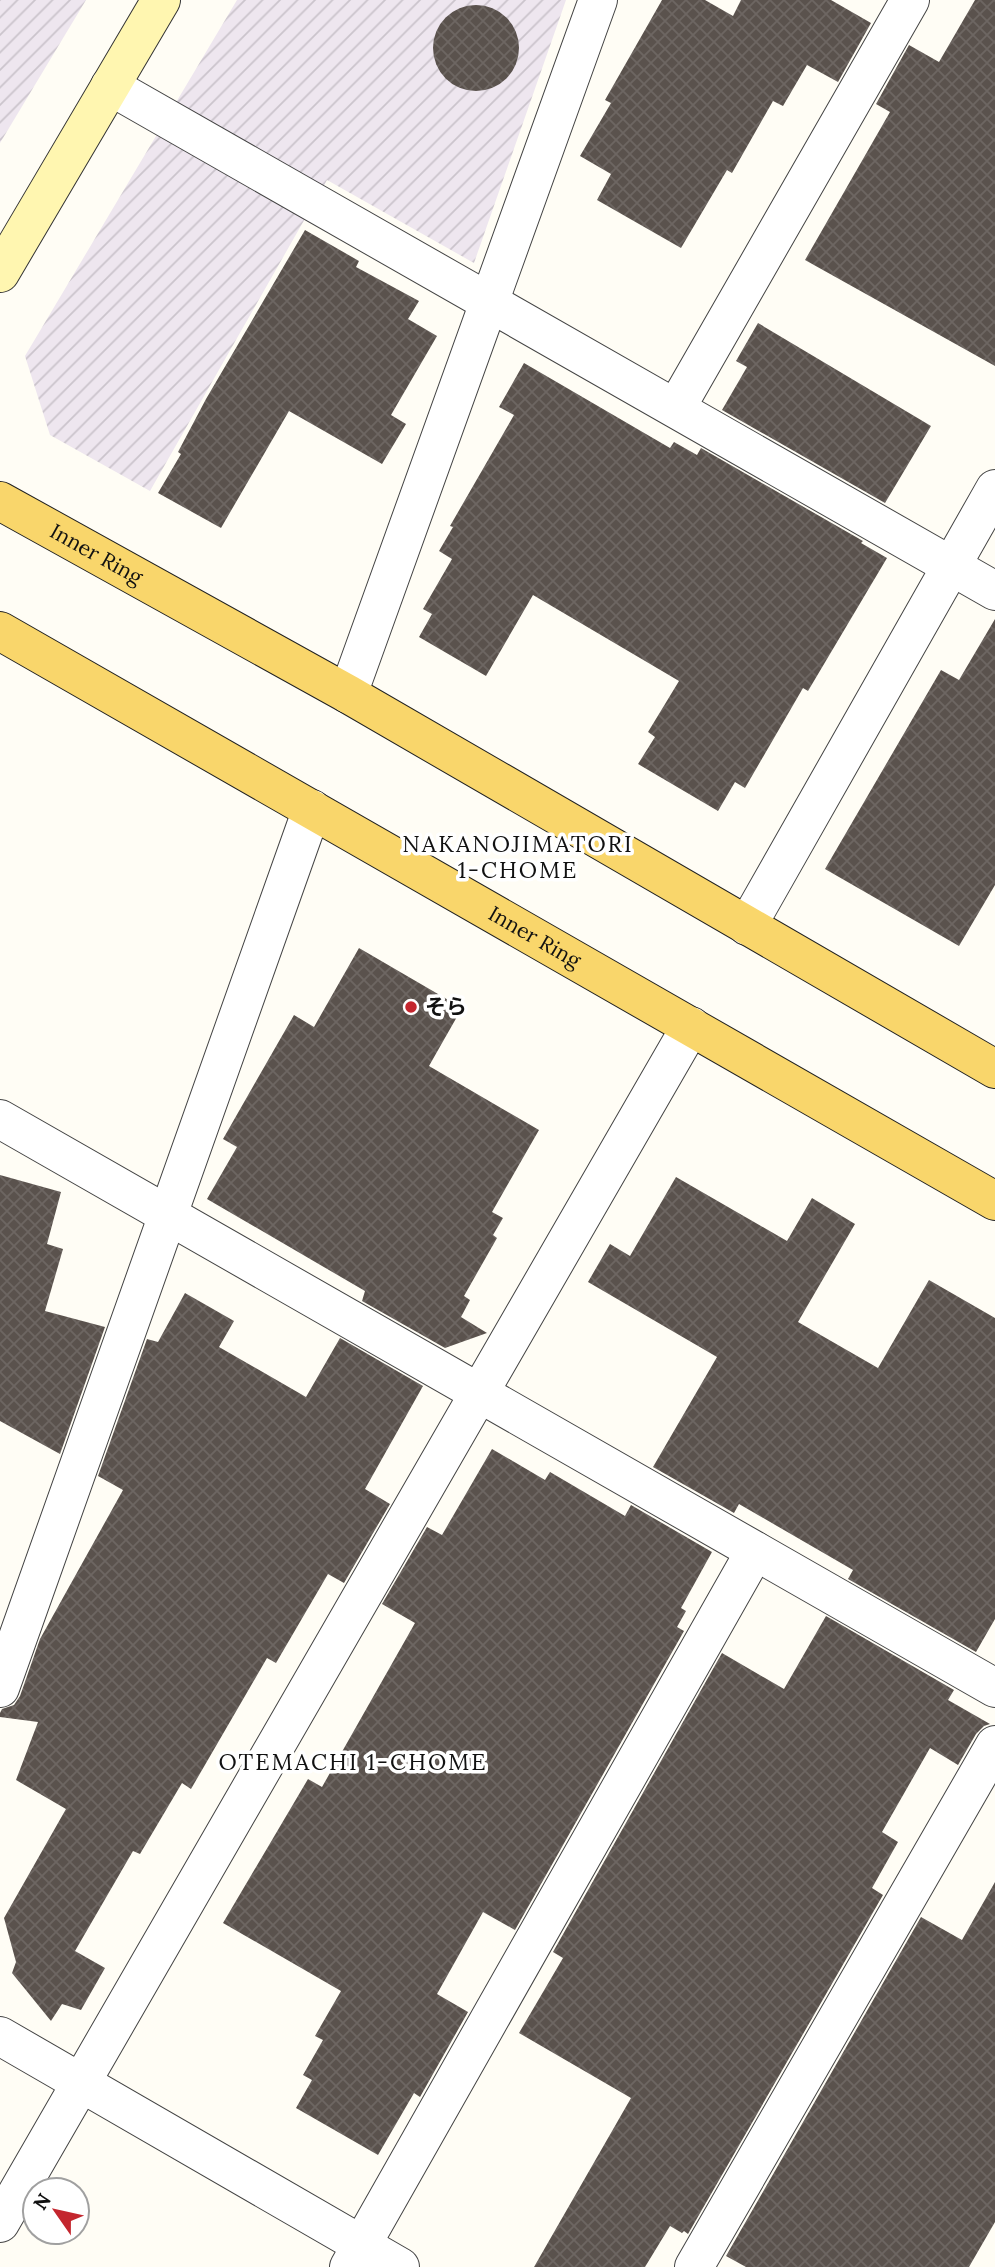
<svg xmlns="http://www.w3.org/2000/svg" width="995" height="2267" font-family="Lora,'Noto Sans JP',serif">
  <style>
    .industrial { fill: url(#industrial-furrows) }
    .building { fill: url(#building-cross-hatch) }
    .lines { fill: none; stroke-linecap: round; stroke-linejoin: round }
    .street-casing { stroke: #444; stroke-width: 40 }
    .secondary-casing { stroke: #333; stroke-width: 40 }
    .primary-casing { stroke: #222; stroke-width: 40 }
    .street { stroke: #fff; stroke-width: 38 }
    .secondary { stroke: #fff6b0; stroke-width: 38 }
    .primary { stroke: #f9d66b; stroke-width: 38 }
    .poi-dot { fill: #c4262e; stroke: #fff; stroke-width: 2.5 }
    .labels { text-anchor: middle; stroke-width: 7; stroke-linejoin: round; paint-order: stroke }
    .street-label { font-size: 21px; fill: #111; stroke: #fff }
    .poi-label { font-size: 21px; font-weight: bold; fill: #111; stroke: #fff; text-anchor: start }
    .neighbourhood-label { font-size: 23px; letter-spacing: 2px; fill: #111; stroke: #fff }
  </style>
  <defs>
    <pattern id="industrial-furrows" width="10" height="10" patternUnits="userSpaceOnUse" patternTransform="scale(1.75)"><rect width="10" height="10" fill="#eee6ef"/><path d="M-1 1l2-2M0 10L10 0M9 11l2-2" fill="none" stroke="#cbc4cc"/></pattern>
    <pattern id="building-cross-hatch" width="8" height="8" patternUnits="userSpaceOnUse" patternTransform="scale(1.75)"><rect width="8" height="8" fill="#5a524d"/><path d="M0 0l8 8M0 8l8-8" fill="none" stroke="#6d6662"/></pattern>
  </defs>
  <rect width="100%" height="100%" fill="#fffdf5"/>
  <g class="industrial">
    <polygon points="0,0 86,0 0,143"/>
    <polygon points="237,0 566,0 474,263 327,180 150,491 50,435 25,356"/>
  </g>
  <g class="building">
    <polygon points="662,0 705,0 733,16 741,0 831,0 871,23 838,82 807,65 783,106 773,101 732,173 727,170 681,248 597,200 611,174 580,156 611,103 605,100"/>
    <polygon points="975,0 995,0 995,366 805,260 890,112 876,104 909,45 939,62"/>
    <circle cx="476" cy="48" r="43"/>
    <polygon points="305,230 359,261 356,267 419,301 408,319 437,336 391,415 406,424 382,464 289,411 221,528 158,493 181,454 178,452 206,399"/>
    <polygon points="758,323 931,426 885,503 722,410 747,367 736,361"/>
    <polygon points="524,363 670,448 674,442 697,455 701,448 863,541 861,543 887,558 808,691 803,688 745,788 735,782 718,811 638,764 655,737 648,732 679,681 533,595 486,676 419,637 432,614 423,609 452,559 439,551 453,527 450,526 514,415 499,407"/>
    <polygon points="995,619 995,885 959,946 825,869 941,670 959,680"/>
    <polygon points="359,948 462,1008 429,1066 539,1130 492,1212 503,1218 493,1235 497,1238 464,1296 470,1300 461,1317 487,1333 445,1348 362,1301 365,1291 207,1199 237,1147 223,1139 294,1015 314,1027"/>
    <polygon points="0,1175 61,1192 47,1244 63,1249 45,1311 105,1327 60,1454 0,1421"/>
    <polygon points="676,1177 787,1241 812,1198 855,1224 798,1322 878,1368 929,1280 995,1318 995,1619 976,1652 848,1579 853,1570 739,1504 734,1513 653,1467 717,1357 588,1282 610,1244 630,1256"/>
    <polygon points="185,1293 234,1321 219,1347 306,1397 340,1338 423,1386 365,1489 390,1504 344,1583 328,1574 276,1663 267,1658 191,1789 182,1783 140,1854 133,1851 75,1951 105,1968 81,2010 62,2004 51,2021 12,1973 16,1962 4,1918 66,1809 16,1780 38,1722 0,1717 0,1713 2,1709 14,1705 20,1696 40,1639 123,1490 98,1476 147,1339 158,1342"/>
    <polygon points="492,1449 545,1480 550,1472 625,1516 631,1505 712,1552 681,1608 686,1611 677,1627 684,1631 515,1930 483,1912 437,1994 468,2012 420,2097 414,2093 378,2155 296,2108 312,2080 303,2075 323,2040 315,2036 341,1991 223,1923 308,1779 322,1787 415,1623 382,1604 427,1527 442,1535"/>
    <polygon points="826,1616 954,1690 948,1700 990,1724 984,1726 976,1734 958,1765 930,1748 882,1832 898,1842 872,1888 883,1895 688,2234 684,2231 682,2233 670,2226 645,2267 534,2267 631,2098 519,2033 563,1958 553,1952 722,1653 784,1689"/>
    <polygon points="995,1882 995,2222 969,2267 746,2267 726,2256 921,1917 962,1940"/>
  </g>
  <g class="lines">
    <g class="street-casing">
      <g id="street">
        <polyline points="110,86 995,591"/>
        <polyline points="676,408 910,0"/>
        <polyline points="348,694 598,0"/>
        <polyline points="747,926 995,489"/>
        <polyline points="0,1119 995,1688"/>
        <polyline points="0,1688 312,809"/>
        <polyline points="0,2036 400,2267"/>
        <polyline points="0,2223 691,1026"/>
        <polyline points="349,2267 755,1551"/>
        <polyline points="694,2267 995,1745"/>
      </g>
    </g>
    <g class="secondary-casing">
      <polyline id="secondary" points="0,273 161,0"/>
    </g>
    <g class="primary-casing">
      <g id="primary">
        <path id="s1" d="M0 501 348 694 995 1069"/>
        <path id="s2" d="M0 631 995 1201"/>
      </g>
    </g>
    <use href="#street" class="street"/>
    <use href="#secondary" class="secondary"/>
    <use href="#primary" class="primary"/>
  </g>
  <circle class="poi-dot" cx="411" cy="1007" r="7"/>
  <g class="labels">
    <g class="street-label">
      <text dy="7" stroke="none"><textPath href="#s1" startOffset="110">Inner Ring</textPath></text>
      <text dy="7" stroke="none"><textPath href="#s2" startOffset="616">Inner Ring</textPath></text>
    </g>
    <g class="poi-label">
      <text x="425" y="1014">そら</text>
    </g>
    <g class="neighbourhood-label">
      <text x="518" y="852">NAKANOJIMATORI<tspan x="518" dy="26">1-CHOME</tspan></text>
      <text x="353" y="1770">OTEMACHI 1-CHOME</text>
    </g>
  </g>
  <g transform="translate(56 2211) rotate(304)"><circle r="33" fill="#ffffff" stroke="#a0a0a0" stroke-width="2"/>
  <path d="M0-5L12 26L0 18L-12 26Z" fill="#c4262e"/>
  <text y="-10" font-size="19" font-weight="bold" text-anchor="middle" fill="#111111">N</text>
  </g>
</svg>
